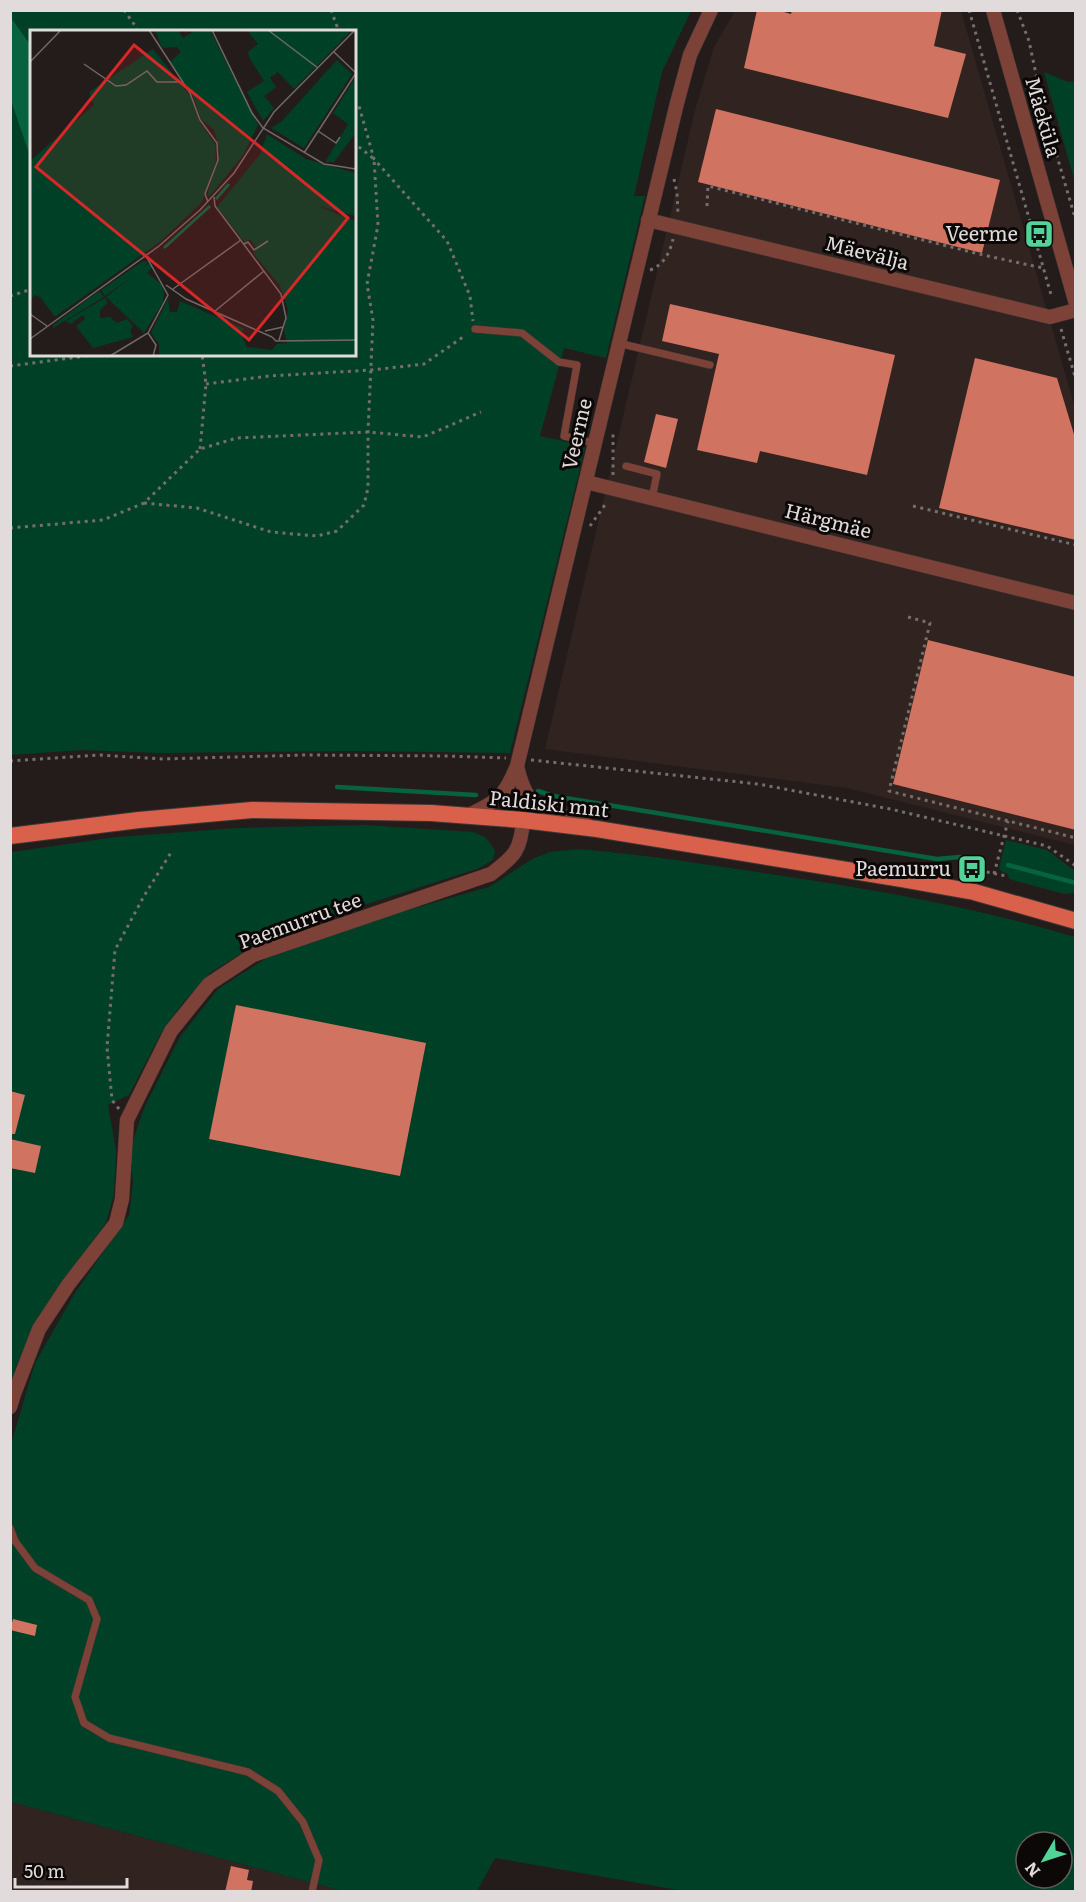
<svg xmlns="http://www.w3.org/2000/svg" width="1086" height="1902" font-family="Literata,serif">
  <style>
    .built { fill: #312320 }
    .green { fill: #004026; fill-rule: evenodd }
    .water { fill: #06623f }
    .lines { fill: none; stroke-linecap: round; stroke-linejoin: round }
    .stream { stroke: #06623f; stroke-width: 4.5 }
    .building { fill: #d17361 }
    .service-casing { stroke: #3e3736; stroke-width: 8 }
    .minor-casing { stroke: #3e3736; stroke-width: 15 }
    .primary-casing { stroke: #3e3736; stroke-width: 18 }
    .path { stroke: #746e6d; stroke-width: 3; stroke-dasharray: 3 4.5; stroke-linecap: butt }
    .service { stroke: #7c4237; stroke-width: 7 }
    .minor { stroke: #7c4237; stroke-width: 14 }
    .primary { stroke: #d9614c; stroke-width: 16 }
    .labels { text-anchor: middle; stroke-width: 6; stroke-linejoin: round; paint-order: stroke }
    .street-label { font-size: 20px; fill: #e1dcdb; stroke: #0b0807 }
    .poi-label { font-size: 20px; fill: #e1dcdb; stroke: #0b0807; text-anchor: end }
    .inset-river { fill: none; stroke: #06623f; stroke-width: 3 }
    .inset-road { fill: none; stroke: #706968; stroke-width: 1.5 }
    .view { fill: #d62828; fill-opacity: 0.15; stroke: #d62828; stroke-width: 3 }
    .inset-edge { fill: none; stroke: #e1dcdb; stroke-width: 3 }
  </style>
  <rect width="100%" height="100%" fill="#241c1b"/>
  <g class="built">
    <polygon points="735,11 961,11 1075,408 1075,845 847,788 545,749 695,110 714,47"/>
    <polygon points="11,1802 343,1891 11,1891"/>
  </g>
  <g class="green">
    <path d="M10 11H691L662 72 634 196H645L606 358 564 348 540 436 582 445 585 448 510 753 352 751 158 753 82 750 11 755V101L31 159 32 354H354V32H32L31 51C27 36 11 26 10 11Z"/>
    <polygon points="1044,72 1068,82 1075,81 1075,183"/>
    <polygon points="365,825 473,832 485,837 495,850 493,860 477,869 326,917 245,951 210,973 182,1004 160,1035 129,1095 108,1105 116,1150 114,1194 106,1223 39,1316 16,1366 11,1385 11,852 117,837 238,828"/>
    <polygon points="1006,840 1047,850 1075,871 1075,893 1064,894 1009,879 1008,874 1002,872 999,868"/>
    <path d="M579 849C646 855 711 865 777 875 878 890 978 908 1075 937V1891H684L495 1858 477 1891H343L11 1802 10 1447 35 1363 75 1293 129 1215 133 1183 130 1149 145 1106 180 1037 218 989 265 959 390 915 489 887 534 858 550 852ZM1026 1842H1062V1878H1026Z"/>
  </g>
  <polygon class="water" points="11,18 29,43 31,51 31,159 11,101"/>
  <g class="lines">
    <g class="stream">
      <polyline points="337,787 476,795"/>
      <polyline points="538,791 553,796 937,859 960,857"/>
      <polyline points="1008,865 1076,883"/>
    </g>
  </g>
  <g class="building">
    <polygon points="757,10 777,10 791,14 792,10 942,10 934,46 966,54 948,118 744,68"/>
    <polygon points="716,109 1000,180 982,253 698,182"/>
    <polygon points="670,304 895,355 867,475 760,451 757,463 697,450 719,354 662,341"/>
    <polygon points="975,358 1057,378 1076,441 1076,540 939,508"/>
    <polygon points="656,414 678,419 666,468 644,462"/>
    <polygon points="928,640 1076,677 1076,830 893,784"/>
    <polygon points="236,1005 426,1043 400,1176 209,1139"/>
    <polygon points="10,1091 25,1095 15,1134 10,1134"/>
    <polygon points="10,1139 41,1146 35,1173 10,1168"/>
    <polygon points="13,1619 37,1625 35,1636 10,1630"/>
    <polygon points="231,1866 249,1870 247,1880 253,1881 251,1892 225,1892"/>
  </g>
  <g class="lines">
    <g class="service-casing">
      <g id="service">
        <polyline points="475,329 522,333 559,362 577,365 564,436 594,443"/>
        <polyline points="618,343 710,365"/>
        <polyline points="626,466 657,474 652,498"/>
        <polyline points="10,1528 15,1541 35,1568 89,1600 97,1619 75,1697 84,1723 109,1738 248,1772 278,1791 303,1822 319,1860 312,1892"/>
      </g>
    </g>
    <g class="minor-casing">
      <g id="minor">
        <polyline points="993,10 1076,304"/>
        <polyline points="648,220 1050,317 1076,310"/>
        <polyline points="586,482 1076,603"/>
        <path d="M517 766C528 816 546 806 587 825"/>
        <path d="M467 816C498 801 504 798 517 766L677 103 690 55 711 10"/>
        <path d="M10 1407 14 1394 39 1329 68 1285 116 1223 122 1199 127 1120 171 1031 209 984 253 955 491 874C515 856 521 850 523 820"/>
      </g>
    </g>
    <g class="primary-casing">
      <polyline id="primary" points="10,836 139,820 252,810 431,813 523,820 597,829 902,879 974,892 1076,921"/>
    </g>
    <g class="path">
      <polyline points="124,10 136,27 137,32"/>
      <polyline points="331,10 339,32"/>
      <polyline points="969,10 1052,298"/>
      <polyline points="1017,10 1029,41 1044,112 1076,221"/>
      <polyline points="354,101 359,106 374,159 447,241 470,296 473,321"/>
      <polyline points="674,179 677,193 678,214"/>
      <polyline points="707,206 708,186 983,255 1043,268"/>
      <path d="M650 270C664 265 670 252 673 239"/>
      <polyline points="10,296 32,289"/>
      <polyline points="1061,329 1076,380"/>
      <polyline points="10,366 101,354"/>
      <polyline points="206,384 269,376 372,370 424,364 466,335"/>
      <polyline points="200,449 206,384 202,354"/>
      <polyline points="613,475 613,434"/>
      <polyline points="144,503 197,508 271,532 317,536 337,531 364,505 368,488 368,432 373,320 367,284 378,225 374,159 354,143"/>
      <polyline points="913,506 1076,545"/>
      <polyline points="590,526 607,502"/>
      <polyline points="10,528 103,520 144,503 200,449 237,438 368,432 423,437 481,412"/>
      <polyline points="908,617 930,623 889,791 1076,838"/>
      <polyline points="531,760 758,784 890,809 1047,846 1076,866"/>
      <polyline points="10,761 100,755 162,759 305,755 448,756 506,758"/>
      <polyline points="972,869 1006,876"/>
      <polyline points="994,874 1008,821"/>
      <polyline points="119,1109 112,1100 107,1047 115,950 144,896 172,851"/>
    </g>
    <use href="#service" class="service"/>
    <use href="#minor" class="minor"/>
    <use href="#primary" class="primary"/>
  </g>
  <defs>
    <g id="bus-square" transform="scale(1.5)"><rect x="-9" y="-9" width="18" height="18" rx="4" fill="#52d397" stroke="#0b0807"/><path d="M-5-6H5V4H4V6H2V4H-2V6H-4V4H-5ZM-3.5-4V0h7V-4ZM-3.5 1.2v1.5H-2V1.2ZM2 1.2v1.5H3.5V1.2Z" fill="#111"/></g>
  </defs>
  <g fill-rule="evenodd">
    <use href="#bus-square" x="1039" y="234"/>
    <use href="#bus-square" x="972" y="869"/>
  </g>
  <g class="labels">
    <g class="street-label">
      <text transform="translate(1043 117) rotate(74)" y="7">Mäeküla</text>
      <text transform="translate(867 253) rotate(14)" y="7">Mäevälja</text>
      <text transform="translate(577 434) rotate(-77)" y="7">Veerme</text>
      <text transform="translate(828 521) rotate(14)" y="7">Härgmäe</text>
      <text transform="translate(549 804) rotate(6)" y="7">Paldiski mnt</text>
      <text transform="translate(300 921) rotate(-20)" y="7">Paemurru tee</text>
    </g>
    <g class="poi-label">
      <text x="1018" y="241">Veerme</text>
      <text x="951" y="876">Paemurru</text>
    </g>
  </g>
  <g transform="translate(30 30)">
    <rect width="326" height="326" fill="#241c1b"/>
    <path d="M125 0H148L153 8 166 0H180L228 95 213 125 180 166 177 165 190 123 184 100 171 89 163 66 140 32 151 22 147 17 132 18ZM217 0H322L264 59 248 42 240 48 246 57 234 66 244 78 233 91 217 62 234 51 219 27 218 22 228 14ZM123 19 162 68 170 92 185 114 186 131 172 172 131 211 25 287 10 267 4 265 0 273V131L64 75 59 62ZM307 30 322 44 274 118 241 98 252 91ZM325 48V104L304 132H295L318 94 303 83ZM237 104 276 129 325 143V186L285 175 325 191V325H129V314L121 303 138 269 140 282H147L150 271 215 299 210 302 217 317 242 320 247 314 257 313 254 301 258 279 250 256 223 223 227 219 220 209 215 213 187 177 230 124ZM113 231 118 232 111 240 75 266 71 260ZM119 233 122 237 117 243 131 254 134 262 133 272 114 303 76 267ZM69 261 74 267 23 298V295ZM75 268 78 273 70 280V288L80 287 87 293 97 289 103 296 100 301 103 307 63 318 46 296 55 289 53 285 41 294 36 291Z" fill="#004026"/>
    <path class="inset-river" d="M186 169 199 154M134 218 180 176"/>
    <path class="inset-road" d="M119 0 160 63 170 90 187 113 188 130 175 164 178 172M182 0 222 83 233 98 294 134 326 139M238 0 288 38M304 22 326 43M0 32 31 0M54 34 86 56 96 55 117 41 127 52H152M288 101 306 113 310 107M274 123 326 43M184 167 185 176 251 264 256 288 249 310M214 214 218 212 224 220 238 211M136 255 156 269 242 307M143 259 211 210M185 281 234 241M0 284 17 296M235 301 253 297M118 303 126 315 123 326M242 307 246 311 326 310M0 309 129 216 170 180 204 143 244 82 325 0M80 326 118 303 138 265 116 226"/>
    <path class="view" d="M104 15 318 188 219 310 6 137Z"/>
    <rect width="326" height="326" class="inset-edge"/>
  </g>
  <rect width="1086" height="1902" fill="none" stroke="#e1dcdb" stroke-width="24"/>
  <g transform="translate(1044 1860) rotate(231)"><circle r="28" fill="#0b0807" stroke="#615d5c" stroke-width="1.5"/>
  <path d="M0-4.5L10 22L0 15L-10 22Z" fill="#52d397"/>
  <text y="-9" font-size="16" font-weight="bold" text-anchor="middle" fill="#e1dcdb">N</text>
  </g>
  <path d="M15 1878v9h112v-9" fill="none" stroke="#e1dcdb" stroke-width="3"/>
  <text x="24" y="1878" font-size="18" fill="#e1dcdb" stroke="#0b0807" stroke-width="4.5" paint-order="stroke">50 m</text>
</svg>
